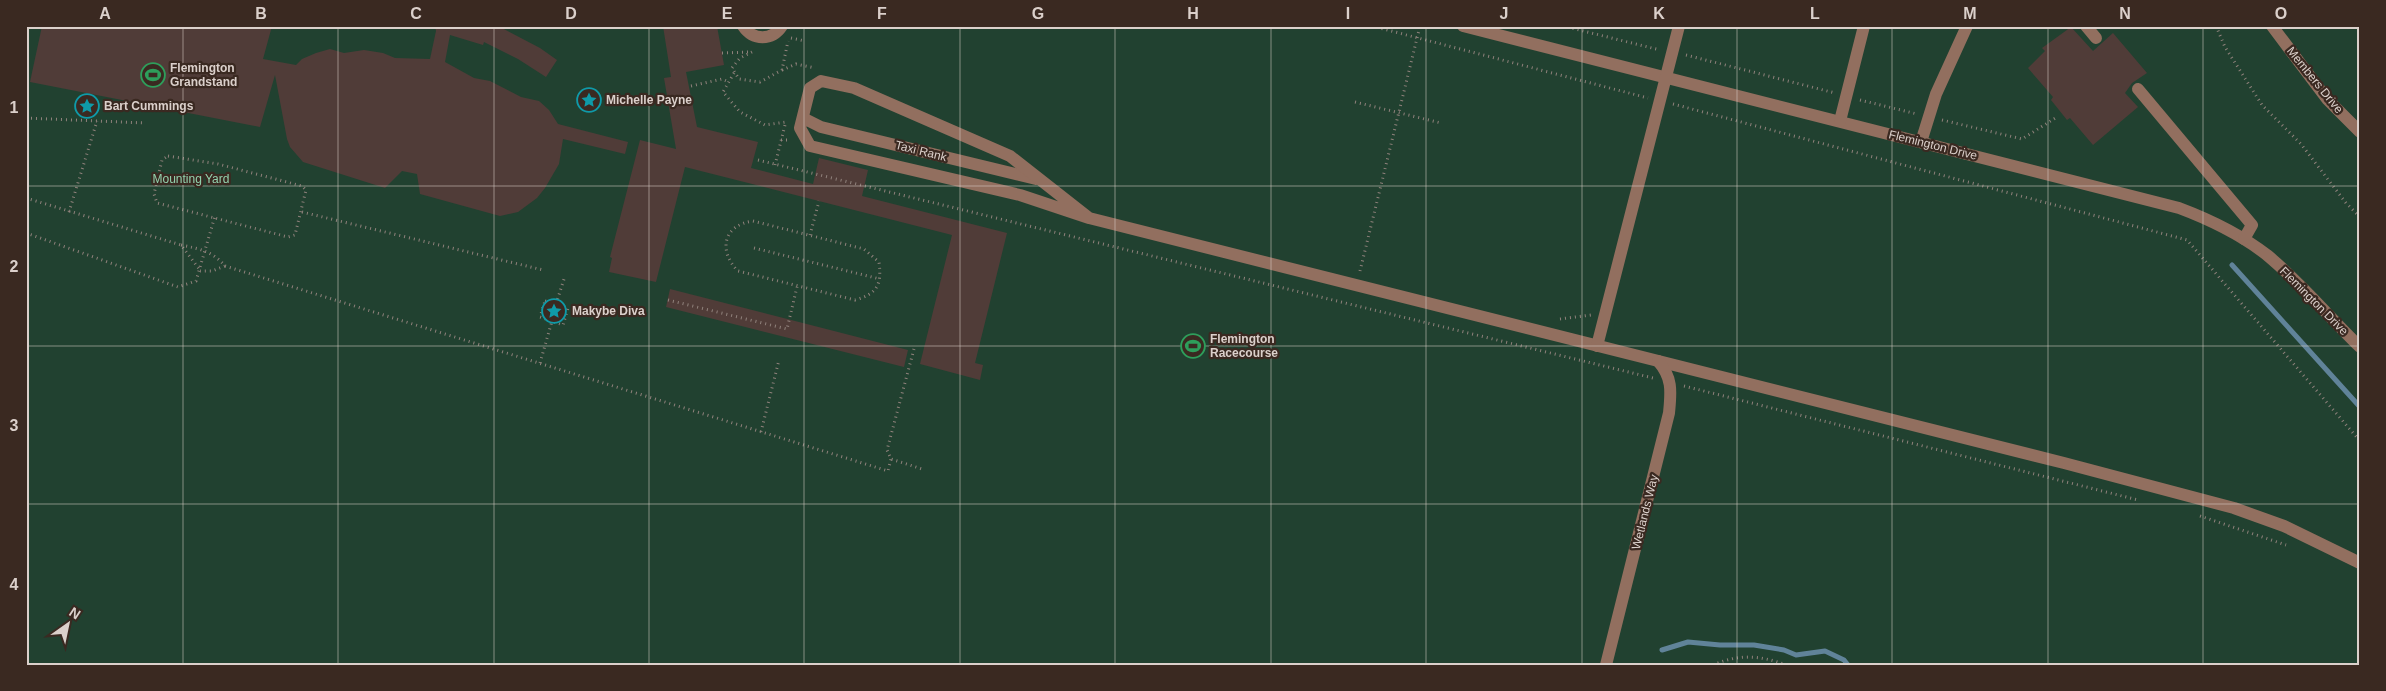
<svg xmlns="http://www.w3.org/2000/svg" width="2386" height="691" font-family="Helvetica,sans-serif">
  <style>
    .green { fill: #214130 }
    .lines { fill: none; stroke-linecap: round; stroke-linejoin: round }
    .stream { stroke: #608399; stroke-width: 5 }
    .building { fill: #503c38 }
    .path { stroke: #90827c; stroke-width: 3; stroke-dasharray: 1 4; stroke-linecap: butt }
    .minor { stroke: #926f5f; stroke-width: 12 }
    .grid { fill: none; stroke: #dbd0cb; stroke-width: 1; stroke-opacity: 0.55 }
    .labels { text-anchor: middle; stroke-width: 4.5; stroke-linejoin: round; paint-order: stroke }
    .poi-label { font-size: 12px; font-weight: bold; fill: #dbd0cb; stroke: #3a2921; text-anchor: start }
    .street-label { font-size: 12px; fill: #dbd0cb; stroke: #3a2921 }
    .park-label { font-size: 12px; fill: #93d2ae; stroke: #3a2921 }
    .neatline { fill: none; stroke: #dbd0cb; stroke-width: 2 }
    .grid-label { font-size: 16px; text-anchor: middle; font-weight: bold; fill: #dbd0cb }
  </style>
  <rect width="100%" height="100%" fill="#3a2921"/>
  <rect class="green" x="26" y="26" width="2334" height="639"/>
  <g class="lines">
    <g class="stream">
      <polyline points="2232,265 2360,407"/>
      <polyline points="1662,650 1688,642 1720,645 1754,645 1784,650 1796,655 1825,651 1844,660 1848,665"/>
    </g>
  </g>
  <g class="building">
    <polygon points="42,26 272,26 263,59 296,65 302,59 316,53 330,49 344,53 364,50 383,53 395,58 430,59 436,31 435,26 498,26 540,48 557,60 546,77 518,59 484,42 483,45 450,35 445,62 474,78 490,81 521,97 539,101 549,110 558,124 628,142 625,154 563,139 559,164 545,188 537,198 518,212 500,216 420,194 417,174 402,171 385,188 303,162 290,147 287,139 275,75 260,127 30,82"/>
    <polygon points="663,26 717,26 724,65 686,72 697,127 758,142 751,168 813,184 819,158 868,170 862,196 1007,233 975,363 983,365 980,380 920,364 952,235 685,167 656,282 609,272 612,258 610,257 640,140 676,149 664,78 671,77"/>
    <polygon points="2071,27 2093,51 2113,33 2147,73 2132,83 2125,93 2138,107 2093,145 2070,118 2067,120 2051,100 2053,97 2028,68 2045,51 2042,48"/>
    <polygon points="670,289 908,350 904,367 666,307"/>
  </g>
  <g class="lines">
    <g class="path">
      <polyline points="1372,26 1648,98"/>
      <polyline points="1563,26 1660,50"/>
      <polyline points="2216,26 2225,47 2262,105 2301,144 2346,203 2360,217"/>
      <polyline points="791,38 805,41"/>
      <polyline points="752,52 740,58 732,68 739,79 760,82 782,70 788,41"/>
      <polyline points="722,53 749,52"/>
      <polyline points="1686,55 1835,93"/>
      <polyline points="782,70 796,64 815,68"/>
      <polyline points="734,73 723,92 740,112 765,125 786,122 787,120"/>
      <polyline points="691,86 722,79 729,82"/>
      <polyline points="1860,100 1917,114"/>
      <polyline points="1355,102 1441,123"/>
      <polyline points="1673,104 2187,240 2360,441"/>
      <polyline points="26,118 145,123"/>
      <polyline points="1942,120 2022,139 2057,117"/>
      <polyline points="781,140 791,140"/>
      <polygon points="168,156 218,164 302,186 306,190 295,235 288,237 157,203 154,194 162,160"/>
      <polyline points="758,160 1653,378"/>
      <polyline points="775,165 785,125"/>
      <polyline points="26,198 181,245 200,270"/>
      <polyline points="69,212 97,121"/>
      <polyline points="302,212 543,270"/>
      <path d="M753 221 864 249 879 262C882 285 877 294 855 300L738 271C718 251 723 225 753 221Z"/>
      <polyline points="26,233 178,287 196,281 215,216"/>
      <polyline points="810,235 819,201"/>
      <path d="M181 245C200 249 212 251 225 266L212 271H200"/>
      <polyline points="754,248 880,279"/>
      <polyline points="225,266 888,471 891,459"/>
      <polyline points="1360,271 1420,26"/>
      <polyline points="668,300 787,329 797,287"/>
      <polygon points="545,301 568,308 563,325 540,317"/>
      <polyline points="556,304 565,276"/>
      <polyline points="1560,319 1591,315"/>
      <polyline points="914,349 887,450 891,459 922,469"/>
      <polyline points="540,363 552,321"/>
      <polyline points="1684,386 2138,500"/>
      <polyline points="761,432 779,360"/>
      <polyline points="2200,516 2286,545"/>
      <path d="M1713 665C1738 654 1760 655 1786 665"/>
    </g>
    <g class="minor">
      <path d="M743 26C753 41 772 41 782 26"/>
      <path d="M1463 26 2179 208C2211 220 2240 234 2267 255 2301 283 2329 317 2360 347"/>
      <polyline points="2086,26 2096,38"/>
      <polyline points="2272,26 2327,99 2360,132"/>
      <polyline points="2138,89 2252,225 2244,239"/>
      <polyline points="803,118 821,127 1036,179"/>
      <polyline points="1840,121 1864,26"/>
      <polyline points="1921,142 1936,94 1967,26"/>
      <polyline points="1089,218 1020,195 810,146 800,128 810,88 821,81 854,88 1010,156 1089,218 2064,463 2234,508 2284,526 2360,563"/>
      <polyline points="1597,346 1679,26"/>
      <path d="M1606 665 1669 413C1671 392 1673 378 1658 361"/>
    </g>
  </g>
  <path class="grid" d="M183 26V665M338 26V665M494 26V665M649 26V665M804 26V665M960 26V665M1115 26V665M1271 26V665M1426 26V665M1582 26V665M1737 26V665M1892 26V665M2048 26V665M2203 26V665M26 186H2360M26 346H2360M26 504H2360"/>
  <defs>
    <g id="stadium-ring" transform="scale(1.25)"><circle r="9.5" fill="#3a2921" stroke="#2e9e5b" stroke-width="1.5"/><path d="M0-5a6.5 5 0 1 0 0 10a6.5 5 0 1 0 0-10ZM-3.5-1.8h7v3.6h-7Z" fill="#2e9e5b"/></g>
    <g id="sight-ring" transform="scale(1.25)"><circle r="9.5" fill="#3a2921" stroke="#0f9aa8" stroke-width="1.5"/><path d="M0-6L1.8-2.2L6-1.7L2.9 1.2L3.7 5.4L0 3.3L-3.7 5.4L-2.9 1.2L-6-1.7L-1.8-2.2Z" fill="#0f9aa8"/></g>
  </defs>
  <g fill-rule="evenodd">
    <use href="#stadium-ring" x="153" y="75"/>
    <use href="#sight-ring" x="589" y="100"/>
    <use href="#sight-ring" x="87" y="106"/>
    <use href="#sight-ring" x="554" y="311"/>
    <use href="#stadium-ring" x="1193" y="346"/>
  </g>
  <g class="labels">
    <g class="poi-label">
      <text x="170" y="72">Flemington<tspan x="170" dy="14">Grandstand</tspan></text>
      <text x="606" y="104">Michelle Payne</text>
      <text x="104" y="110">Bart Cummings</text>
      <text x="572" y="315">Makybe Diva</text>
      <text x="1210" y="343">Flemington<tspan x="1210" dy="14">Racecourse</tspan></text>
    </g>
    <g class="street-label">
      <text transform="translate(2315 80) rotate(51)" y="4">Members Drive</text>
      <text transform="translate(1933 145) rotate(14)" y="4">Flemington Drive</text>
      <text transform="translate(921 151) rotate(14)" y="4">Taxi Rank</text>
      <text transform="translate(2314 301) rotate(45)" y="4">Flemington Drive</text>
      <text transform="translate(1645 512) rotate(-76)" y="4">Wetlands Way</text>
    </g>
    <g class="park-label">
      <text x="191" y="183">Mounting Yard</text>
    </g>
  </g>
  <rect width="2386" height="691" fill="none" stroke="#3a2921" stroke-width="55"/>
  <g transform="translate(68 624) rotate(33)" stroke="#3a2921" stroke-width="4" paint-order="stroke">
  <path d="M0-4L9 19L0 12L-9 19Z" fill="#dbd0cb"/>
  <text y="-8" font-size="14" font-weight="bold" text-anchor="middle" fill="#dbd0cb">N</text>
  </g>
  <rect x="28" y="28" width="2330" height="636" class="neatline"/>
  <g class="grid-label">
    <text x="105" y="19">A</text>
    <text x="261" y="19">B</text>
    <text x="416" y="19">C</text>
    <text x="571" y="19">D</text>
    <text x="727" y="19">E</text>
    <text x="882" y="19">F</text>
    <text x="1038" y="19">G</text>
    <text x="1193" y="19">H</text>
    <text x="1348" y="19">I</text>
    <text x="1504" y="19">J</text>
    <text x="1659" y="19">K</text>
    <text x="1815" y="19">L</text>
    <text x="1970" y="19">M</text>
    <text x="2125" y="19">N</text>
    <text x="2281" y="19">O</text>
    <text x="14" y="113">1</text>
    <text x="14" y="272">2</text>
    <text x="14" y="431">3</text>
    <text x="14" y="590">4</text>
  </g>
</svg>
